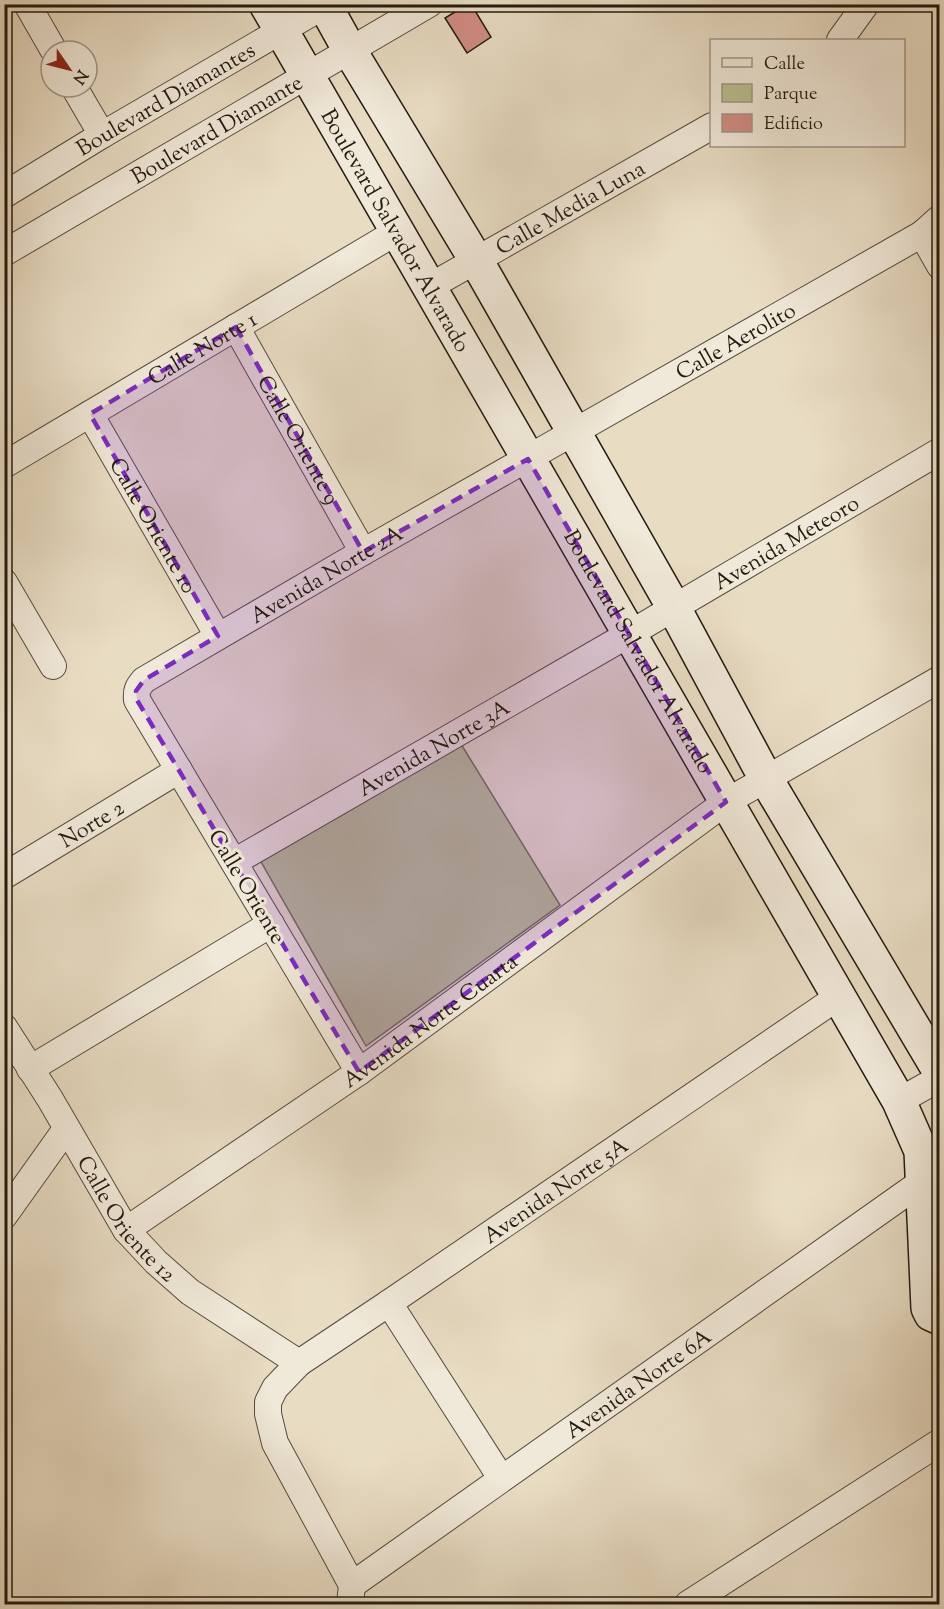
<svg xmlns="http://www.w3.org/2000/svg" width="944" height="1609" font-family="'Sorts Mill Goudy',serif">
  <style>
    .green { fill: #babf90; stroke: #6e6d50; stroke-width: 1.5 }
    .building { fill: #d18c83; stroke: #231b11; stroke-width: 1.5 }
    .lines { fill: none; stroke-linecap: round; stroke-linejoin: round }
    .street-casing { stroke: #544b3e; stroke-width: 28 }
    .secondary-casing { stroke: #231b11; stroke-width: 36 }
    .street { stroke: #f0e8d8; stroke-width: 26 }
    .secondary { stroke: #f0e8d8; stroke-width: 33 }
    .marked { fill: #7b2cbf; fill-opacity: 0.2; stroke: #7b2cbf; stroke-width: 4.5; stroke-dasharray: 12 8; stroke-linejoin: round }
    .labels { text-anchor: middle; stroke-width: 6; stroke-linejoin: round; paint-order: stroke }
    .street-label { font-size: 22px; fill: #231b11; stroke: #f0e8d8 }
  </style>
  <rect width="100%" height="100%" fill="#e8dcc3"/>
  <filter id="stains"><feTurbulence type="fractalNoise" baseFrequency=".00333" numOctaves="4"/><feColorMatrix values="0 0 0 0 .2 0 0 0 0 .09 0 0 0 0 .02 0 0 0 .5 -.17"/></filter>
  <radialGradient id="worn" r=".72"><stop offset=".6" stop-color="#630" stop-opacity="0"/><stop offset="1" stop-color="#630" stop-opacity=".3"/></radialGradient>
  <polygon class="green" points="461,744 560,905 366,1046 260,860"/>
  <polygon class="building" points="468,4 471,4 491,37 467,53 445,18"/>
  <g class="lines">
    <g class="street-casing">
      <g id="street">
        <polyline points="27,4 54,51"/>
        <polyline points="840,40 866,4"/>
        <polyline points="74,87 102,135"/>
        <path id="s1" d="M4 195 102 135 327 4"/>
        <polyline points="922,234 940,266"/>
        <path id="s2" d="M4 253 429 4"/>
        <path id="s3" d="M429 287 712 126"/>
        <path id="s4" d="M236 327 363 552"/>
        <path id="s5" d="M90 414 218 636"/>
        <path id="s6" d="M4 465 398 231"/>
        <polyline points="4,582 53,666"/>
        <path id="s7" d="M234 862 631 633 940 451"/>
        <path id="s8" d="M4 876 179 770"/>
        <path id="s9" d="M4 1027 50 1099 126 1230 156 1262 190 1292 299 1363"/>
        <polyline points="30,1069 271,924"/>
        <path id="s10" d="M359 1072 137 700C136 690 138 687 144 680L363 552 922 234 940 218"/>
        <polyline points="899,1101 940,1078"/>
        <polyline points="4,1216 66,1129"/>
        <path id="s11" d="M126 1230 359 1072 726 802 940 679"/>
        <polyline points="389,1303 501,1478"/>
        <path id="s12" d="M352 1585 923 1181"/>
        <path id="s13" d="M350 1604 352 1585 275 1443 268 1414V1402L275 1388 299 1363 389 1303 838 997"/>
        <polyline points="688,1604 940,1442"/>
      </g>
    </g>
    <g class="secondary-casing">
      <g id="secondary">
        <path id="s14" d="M266 4 899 1101 921 1151 928 1308 931 1314 940 1318"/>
        <polyline points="324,4 350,51 476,260 674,608 766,779 940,1072"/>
      </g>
    </g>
    <use href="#street" class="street"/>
    <use href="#secondary" class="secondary"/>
  </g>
  <path class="marked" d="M236 327 363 552 528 459 726 802 359 1072 137 700 136 691 144 680 218 636 90 414Z"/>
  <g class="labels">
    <g class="street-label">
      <text dy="8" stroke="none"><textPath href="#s1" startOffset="188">Boulevard Diamantes</textPath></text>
      <text dy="8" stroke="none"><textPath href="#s2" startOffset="246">Boulevard Diamante</textPath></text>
      <text dy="8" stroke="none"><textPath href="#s3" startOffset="162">Calle Media Luna</textPath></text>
      <text dy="8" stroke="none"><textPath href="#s14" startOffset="261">Boulevard Salvador Alvarado</textPath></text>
      <text dy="8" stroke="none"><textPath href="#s10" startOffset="1137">Calle Aerolito</textPath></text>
      <text dy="8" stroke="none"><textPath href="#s6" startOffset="230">Calle Norte 1</textPath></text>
      <text dy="8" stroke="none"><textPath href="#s4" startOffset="129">Calle Oriente 9</textPath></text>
      <text dy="8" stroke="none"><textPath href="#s5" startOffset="128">Calle Oriente 10</textPath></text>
      <text dy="8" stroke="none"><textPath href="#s7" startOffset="638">Avenida Meteoro</textPath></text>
      <text dy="8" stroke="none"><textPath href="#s10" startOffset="666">Avenida Norte 2A</textPath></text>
      <text dy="8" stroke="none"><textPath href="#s14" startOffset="747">Boulevard Salvador Alvarado</textPath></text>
      <text dy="8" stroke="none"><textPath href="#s7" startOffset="230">Avenida Norte 3A</textPath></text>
      <text dy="8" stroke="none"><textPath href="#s8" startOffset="102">Norte 2</textPath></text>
      <text transform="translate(248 886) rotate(59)" y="8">Calle Oriente</text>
      <text dy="8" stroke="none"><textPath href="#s11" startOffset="369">Avenida Norte Cuarta</textPath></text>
      <text dy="8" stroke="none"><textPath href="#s13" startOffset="582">Avenida Norte 5A</textPath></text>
      <text dy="8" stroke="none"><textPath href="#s9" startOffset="228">Calle Oriente 12</textPath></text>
      <text dy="8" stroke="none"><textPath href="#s12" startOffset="350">Avenida Norte 6A</textPath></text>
    </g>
  </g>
  <rect width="944" height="1609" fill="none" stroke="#e8dcc3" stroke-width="24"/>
  <rect x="6" y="6" width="932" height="1597" fill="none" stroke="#231b11" stroke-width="3"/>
  <rect x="12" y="12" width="920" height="1585" fill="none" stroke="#231b11" stroke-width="1.5"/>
  <rect x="710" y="39" width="195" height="108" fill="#f0e8d8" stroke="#9e9688" stroke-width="1.5"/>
  <rect x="722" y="58" width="30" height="9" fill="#f0e8d8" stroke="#9e9688" stroke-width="1.5"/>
  <text x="764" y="69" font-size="18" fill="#231b11">Calle</text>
  <rect x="722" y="84" width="30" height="18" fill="#babf90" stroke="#9e9688" stroke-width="1.5"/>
  <text x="764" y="99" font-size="18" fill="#231b11">Parque</text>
  <rect x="722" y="114" width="30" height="18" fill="#d18c83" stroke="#9e9688" stroke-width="1.5"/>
  <text x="764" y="129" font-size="18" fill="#231b11">Edificio</text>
  <g transform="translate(69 69) rotate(125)"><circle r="28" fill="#f0e8d8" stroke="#9e9688" stroke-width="1.5"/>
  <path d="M0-4.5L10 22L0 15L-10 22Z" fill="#8f2418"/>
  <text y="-9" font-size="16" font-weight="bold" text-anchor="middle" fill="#231b11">N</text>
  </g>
  <rect width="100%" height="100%" filter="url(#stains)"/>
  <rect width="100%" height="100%" fill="url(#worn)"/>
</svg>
